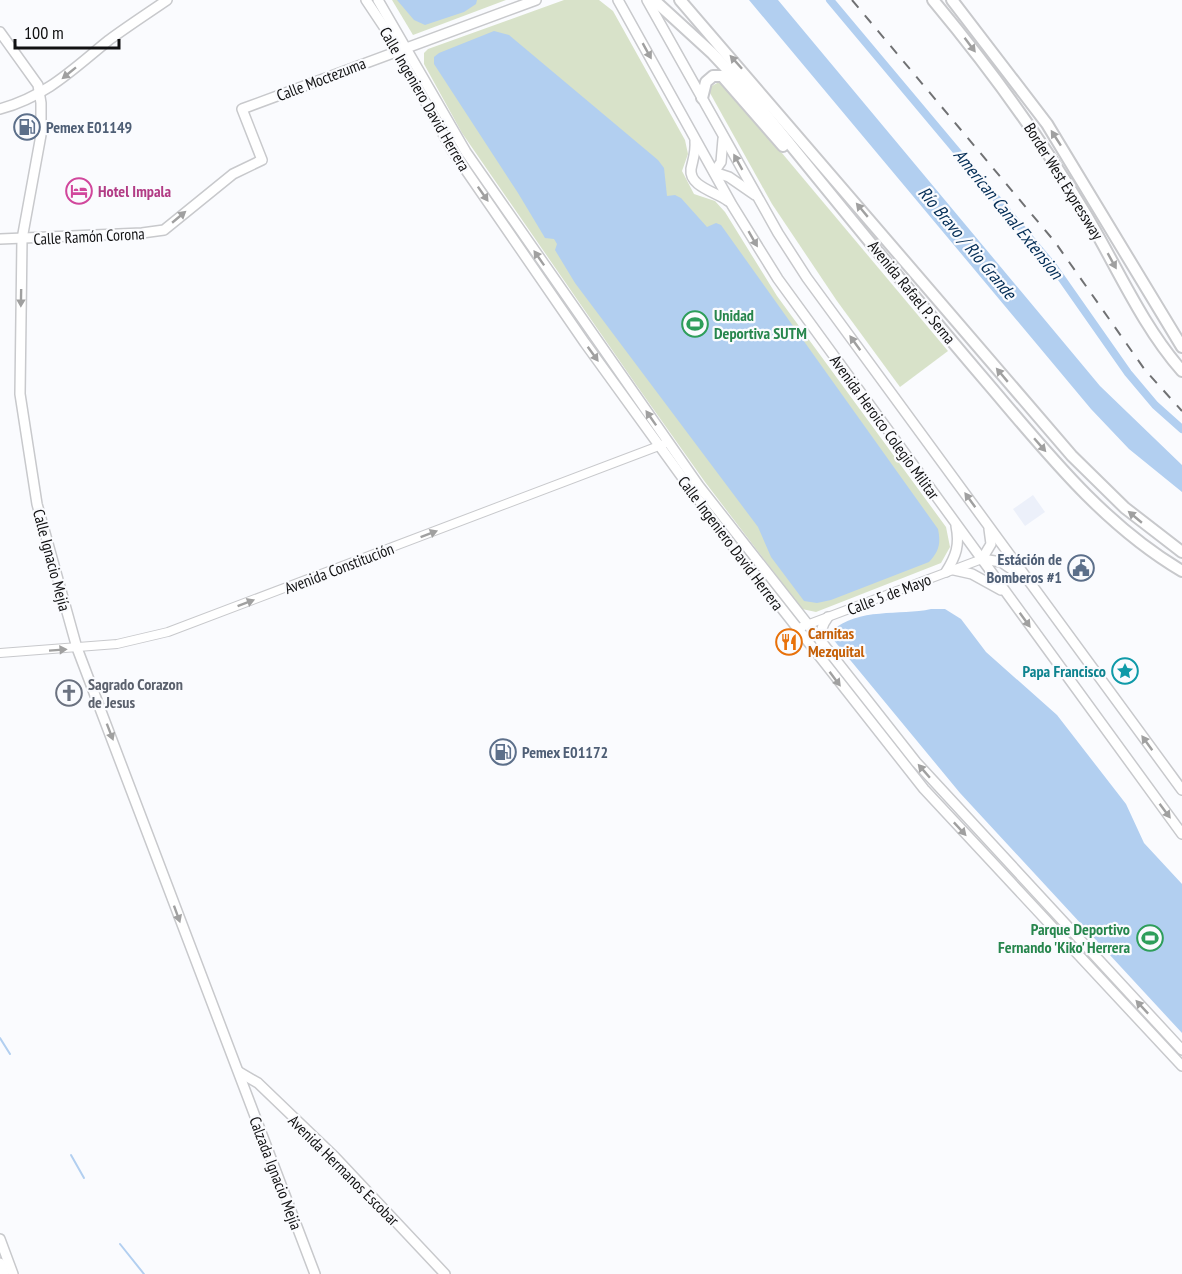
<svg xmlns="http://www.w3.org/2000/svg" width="1182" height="1274" font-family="'PT Sans Narrow',sans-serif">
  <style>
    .built { fill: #ecf0fa }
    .green { fill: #d8e2c9 }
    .water { fill: #b2cff0 }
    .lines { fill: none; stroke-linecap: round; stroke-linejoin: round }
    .stream { stroke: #b2cff0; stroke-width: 2 }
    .canal { stroke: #b2cff0; stroke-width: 8 }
    .minor-casing { stroke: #c8c9cc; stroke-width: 10 }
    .major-casing { stroke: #c8c9cc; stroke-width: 12 }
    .highway-casing { stroke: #c8c9cc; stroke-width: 14 }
    .minor { stroke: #fff; stroke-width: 8 }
    .major { stroke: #fff; stroke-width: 9 }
    .highway { stroke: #fff; stroke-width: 10 }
    .rail { stroke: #707173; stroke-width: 2; stroke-dasharray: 10 10; stroke-linecap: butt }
    .oneway { fill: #a0a0a0 }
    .labels { text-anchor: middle; stroke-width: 4.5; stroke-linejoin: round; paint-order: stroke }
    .street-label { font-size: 16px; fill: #111112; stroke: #fafbfe }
    .service-label { font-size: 16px; font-weight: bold; fill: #4e5e75; stroke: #fafbfe; text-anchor: start }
    .hotel-label { font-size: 16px; font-weight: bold; fill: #b23c85; stroke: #fafbfe; text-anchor: start }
    .leisure-label { font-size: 16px; font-weight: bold; fill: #27864d; stroke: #fafbfe; text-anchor: start }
    .food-label { font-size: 16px; font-weight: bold; fill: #c56008; stroke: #fafbfe; text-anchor: start }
    .culture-label { font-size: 16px; font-weight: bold; fill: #0d838f; stroke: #fafbfe; text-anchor: end }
    .worship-label { font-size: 16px; font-weight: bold; fill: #5b616d; stroke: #fafbfe; text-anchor: start }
    .water-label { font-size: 18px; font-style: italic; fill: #032d56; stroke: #fafbfe }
  </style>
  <rect width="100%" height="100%" fill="#fafbfe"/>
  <polygon class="built" points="1033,495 1045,512 1025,526 1013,509"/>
  <g class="green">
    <polygon points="392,0 506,0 413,35"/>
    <polygon points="564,0 599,0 613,11 685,140 688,154 682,171 694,194 715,201 725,212 777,296 946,527 950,547 941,563 816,612 802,609 705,482 637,386 462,133 424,64 424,53 428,49"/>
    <polygon points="719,82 725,85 948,351 900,387 837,301 772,204 710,93 710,87"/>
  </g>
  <g class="water">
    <polygon points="397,0 477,0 476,4 464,12 425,25 414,20"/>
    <polygon points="749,0 778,0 1100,386 1182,465 1182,492 1129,449 1091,409"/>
    <path d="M494 31 509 35 658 160 664 168 667 196 675 195 681 198 707 227 716 223 721 225 938 529C941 544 939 551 929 562L831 600 817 603 804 601 771 557 758 527 575 283 555 250 557 244 554 239 545 238 518 193 434 64V57L439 53Z"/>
    <path d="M931 609H945L961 619 986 652 1057 715 1126 804 1144 843 1182 884V1033L960 793 832 638V631C858 607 900 616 931 609Z"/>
  </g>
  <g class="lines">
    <g class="stream">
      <polyline points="0,1038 10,1054"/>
      <polyline points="71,1155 84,1178"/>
      <polyline points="120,1244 144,1274"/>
    </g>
    <polyline class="canal" points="830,0 1053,266 1128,373 1155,405 1182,429"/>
    <g class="minor-casing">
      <g id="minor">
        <polyline points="796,629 982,559"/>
        <polyline points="0,653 117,644 168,632 664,444"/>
      </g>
    </g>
    <g class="major-casing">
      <g id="major">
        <polyline points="366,0 386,30 452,150 585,343 724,535 924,789 1182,1066"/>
        <polyline points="378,0 466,152 699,486 916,762 1182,1050"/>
        <polyline points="618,0 732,205 778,279 1182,834"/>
        <polyline points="647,0 778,233 807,278 1182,790"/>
        <polyline points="0,32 38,85 41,103 41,135 22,239 20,394 37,504 77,648 315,1274"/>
        <path d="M0 109C47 96 73 69 109 40 128 26 148 13 167 0"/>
        <polyline points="723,139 721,162 714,172 729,177 755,195"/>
        <path d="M695 141C696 152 693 159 691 169 689 187 717 192 728 201"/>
        <polyline points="0,239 142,233 164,230 233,174 262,160 242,109 536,0"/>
        <polyline points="982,559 1001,562 1023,577"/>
        <polyline points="982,559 991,544 989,529"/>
        <polyline points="954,570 972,574 1001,590"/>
        <path d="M946 572C956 556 960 545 956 526"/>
        <path d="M821 643C819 633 822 625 828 617"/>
        <polyline points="239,1072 258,1083 335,1157 445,1274"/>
        <polyline points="0,1239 13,1274"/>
        <polyline points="0,1263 4,1274"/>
      </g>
    </g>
    <g class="highway-casing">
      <g id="highway">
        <path d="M654 0 712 53 741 84C821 182 901 282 984 379 1044 449 1101 523 1182 571"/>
        <polyline points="680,0 1072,456 1125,508 1182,552"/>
        <path d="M933 0C988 66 1038 134 1082 208 1115 262 1140 323 1182 371"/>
        <polyline points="952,0 1047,124 1182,347"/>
        <polyline points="702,98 706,82 713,76 722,76 783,146"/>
      </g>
    </g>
    <use href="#minor" class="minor"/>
    <use href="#major" class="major"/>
    <use href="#highway" class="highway"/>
    <polyline class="rail" points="852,0 1055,242 1145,370 1182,411"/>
  </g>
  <defs><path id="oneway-solid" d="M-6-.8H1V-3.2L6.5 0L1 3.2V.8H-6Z" transform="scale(1.5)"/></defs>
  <g class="oneway">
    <use href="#oneway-solid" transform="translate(970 45) rotate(53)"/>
    <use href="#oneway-solid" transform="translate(647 51) rotate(61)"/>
    <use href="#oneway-solid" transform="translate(736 62) rotate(-132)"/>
    <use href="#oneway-solid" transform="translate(69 73) rotate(141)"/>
    <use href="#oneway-solid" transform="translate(1056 138) rotate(-123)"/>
    <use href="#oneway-solid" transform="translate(738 162) rotate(-119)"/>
    <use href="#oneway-solid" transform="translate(483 194) rotate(55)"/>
    <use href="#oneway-solid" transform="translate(862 210) rotate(-130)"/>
    <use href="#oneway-solid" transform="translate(179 217) rotate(-40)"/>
    <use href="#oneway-solid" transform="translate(753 239) rotate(60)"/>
    <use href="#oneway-solid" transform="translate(539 258) rotate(-125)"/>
    <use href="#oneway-solid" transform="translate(1112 261) rotate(61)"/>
    <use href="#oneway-solid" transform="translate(21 298) rotate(91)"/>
    <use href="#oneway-solid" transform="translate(855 343) rotate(-126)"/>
    <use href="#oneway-solid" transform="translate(593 354) rotate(54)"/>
    <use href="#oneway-solid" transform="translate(1002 375) rotate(-130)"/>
    <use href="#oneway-solid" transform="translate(651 418) rotate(-125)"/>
    <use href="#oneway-solid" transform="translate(1040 445) rotate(49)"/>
    <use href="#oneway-solid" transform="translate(970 500) rotate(-126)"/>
    <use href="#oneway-solid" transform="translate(1135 517) rotate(-140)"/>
    <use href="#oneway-solid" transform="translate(429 534) rotate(-21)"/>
    <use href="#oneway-solid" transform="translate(246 603) rotate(-21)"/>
    <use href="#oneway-solid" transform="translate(1025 620) rotate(54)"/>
    <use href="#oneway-solid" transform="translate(58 650) rotate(-4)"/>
    <use href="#oneway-solid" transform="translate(835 679) rotate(53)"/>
    <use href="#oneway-solid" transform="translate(110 732) rotate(69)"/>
    <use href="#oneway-solid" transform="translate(1147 743) rotate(-126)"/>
    <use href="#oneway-solid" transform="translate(924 771) rotate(-131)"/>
    <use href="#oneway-solid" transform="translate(1165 811) rotate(53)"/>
    <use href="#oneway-solid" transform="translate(960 829) rotate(47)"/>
    <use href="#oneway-solid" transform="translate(177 914) rotate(70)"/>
    <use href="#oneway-solid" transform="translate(1142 1007) rotate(-133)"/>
  </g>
  <defs>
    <g id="fuel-ring" transform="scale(1.35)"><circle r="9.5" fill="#fafbfe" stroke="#5c6f8a" stroke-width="1.5"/><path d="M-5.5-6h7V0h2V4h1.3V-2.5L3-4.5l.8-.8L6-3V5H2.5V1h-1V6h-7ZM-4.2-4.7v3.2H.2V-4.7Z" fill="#5c6f8a"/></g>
    <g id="hotel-ring" transform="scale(1.35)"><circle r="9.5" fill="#fafbfe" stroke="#d1479c" stroke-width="1.5"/><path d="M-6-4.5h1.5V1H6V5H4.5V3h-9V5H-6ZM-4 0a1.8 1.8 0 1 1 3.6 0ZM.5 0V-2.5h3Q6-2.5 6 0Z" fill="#d1479c"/></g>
    <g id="stadium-ring" transform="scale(1.35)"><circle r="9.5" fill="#fafbfe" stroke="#2e9e5b" stroke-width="1.5"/><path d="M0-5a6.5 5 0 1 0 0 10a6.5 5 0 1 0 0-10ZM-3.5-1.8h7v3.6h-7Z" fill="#2e9e5b"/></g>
    <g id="civic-ring" transform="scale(1.35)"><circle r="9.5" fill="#fafbfe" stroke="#5c6f8a" stroke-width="1.5"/><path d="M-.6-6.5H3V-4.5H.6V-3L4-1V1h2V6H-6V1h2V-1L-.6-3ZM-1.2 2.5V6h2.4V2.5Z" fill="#5c6f8a"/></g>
    <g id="restaurant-ring" transform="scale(1.35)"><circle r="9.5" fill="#fafbfe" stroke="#e8710a" stroke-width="1.5"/><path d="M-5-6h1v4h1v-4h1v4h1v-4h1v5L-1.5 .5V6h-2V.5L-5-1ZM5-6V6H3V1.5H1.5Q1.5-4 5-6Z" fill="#e8710a"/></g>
    <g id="sight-ring" transform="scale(1.35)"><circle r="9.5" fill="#fafbfe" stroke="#0f9aa8" stroke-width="1.5"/><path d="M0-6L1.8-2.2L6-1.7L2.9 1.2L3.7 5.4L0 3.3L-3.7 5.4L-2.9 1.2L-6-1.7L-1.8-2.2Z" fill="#0f9aa8"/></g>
    <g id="church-ring" transform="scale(1.35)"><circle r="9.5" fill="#fafbfe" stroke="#6b7280" stroke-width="1.5"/><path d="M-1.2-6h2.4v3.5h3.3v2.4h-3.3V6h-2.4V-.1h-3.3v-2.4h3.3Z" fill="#6b7280"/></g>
  </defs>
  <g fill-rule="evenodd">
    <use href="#fuel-ring" x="27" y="127"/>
    <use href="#hotel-ring" x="79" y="191"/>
    <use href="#stadium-ring" x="695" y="324"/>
    <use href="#civic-ring" x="1081" y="568"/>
    <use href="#restaurant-ring" x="789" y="642"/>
    <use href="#sight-ring" x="1125" y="671"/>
    <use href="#church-ring" x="69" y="693"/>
    <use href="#fuel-ring" x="503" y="752"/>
    <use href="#stadium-ring" x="1150" y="938"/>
  </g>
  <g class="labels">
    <g class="street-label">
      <text transform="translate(321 79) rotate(-21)" y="6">Calle Moctezuma</text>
      <text transform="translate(425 99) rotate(60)" y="6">Calle Ingeniero David Herrera</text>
      <text transform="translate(1064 181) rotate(58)" y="6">Border West Expressway</text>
      <text transform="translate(89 236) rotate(-3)" y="6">Calle Ramón Corona</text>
      <text transform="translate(912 292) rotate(51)" y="6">Avenida Rafael P. Serna</text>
      <text transform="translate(885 427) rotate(54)" y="6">Avenida Heroico Colegio Militar</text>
      <text transform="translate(731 543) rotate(53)" y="6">Calle Ingeniero David Herrera</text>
      <text transform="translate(52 560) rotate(75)" y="6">Calle Ignacio Mejía</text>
      <text transform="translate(339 568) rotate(-21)" y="6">Avenida Constitución</text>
      <text transform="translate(889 594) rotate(-21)" y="6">Calle 5 de Mayo</text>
      <text transform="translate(344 1170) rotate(45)" y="6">Avenida Hermanos Escobar</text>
      <text transform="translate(276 1173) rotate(69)" y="6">Calzada Ignacio Mejía</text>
    </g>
    <g class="service-label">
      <text x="46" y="133">Pemex E01149</text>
      <text x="1062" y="565" text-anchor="end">Estáción de<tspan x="1062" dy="18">Bomberos #1</tspan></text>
      <text x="522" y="758">Pemex E01172</text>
    </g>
    <g class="hotel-label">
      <text x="98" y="197">Hotel Impala</text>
    </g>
    <g class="leisure-label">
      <text x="714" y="321">Unidad<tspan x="714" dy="18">Deportiva SUTM</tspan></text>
      <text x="1130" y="935" text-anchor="end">Parque Deportivo<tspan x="1130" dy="18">Fernando 'Kiko' Herrera</tspan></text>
    </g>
    <g class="food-label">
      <text x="808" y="639">Carnitas<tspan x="808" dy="18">Mezquital</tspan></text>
    </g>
    <g class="culture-label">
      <text x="1106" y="677">Papa Francisco</text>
    </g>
    <g class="worship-label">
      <text x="88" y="690">Sagrado Corazon<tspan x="88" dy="18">de Jesus</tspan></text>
    </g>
    <g class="water-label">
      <text transform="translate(1008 214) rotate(51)" y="6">American Canal Extension</text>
      <text transform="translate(967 243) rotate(50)" y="6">Río Bravo / Rio Grande</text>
    </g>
  </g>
  <path d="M15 39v9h104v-9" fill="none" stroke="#111112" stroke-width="3"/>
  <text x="24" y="39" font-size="18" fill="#111112" stroke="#fafbfe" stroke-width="4.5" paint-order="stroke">100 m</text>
</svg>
